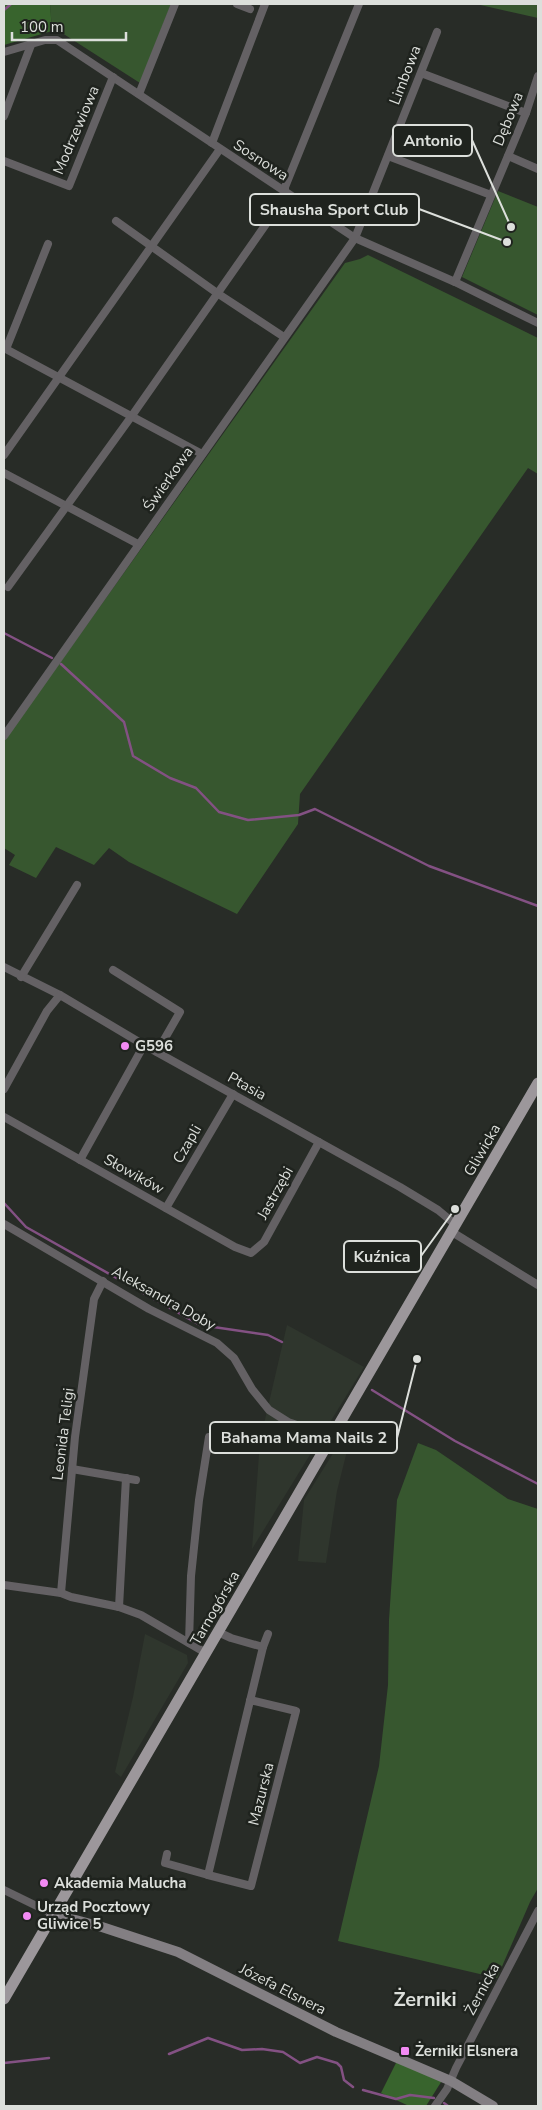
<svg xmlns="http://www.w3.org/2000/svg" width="542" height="2110" font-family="'Nunito Sans',sans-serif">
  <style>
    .built { fill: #2f362d }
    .green { fill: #37572f }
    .forest { fill: #38642d }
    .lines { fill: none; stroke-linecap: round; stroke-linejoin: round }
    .stream { stroke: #835183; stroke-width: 2.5 }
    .street { stroke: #646164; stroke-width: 8 }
    .secondary { stroke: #837f83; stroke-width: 10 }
    .primary { stroke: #9c979b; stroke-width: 11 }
    .poi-dot { fill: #f28af3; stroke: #1f231e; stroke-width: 2 }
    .labels { text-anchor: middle; stroke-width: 5; stroke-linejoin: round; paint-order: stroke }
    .street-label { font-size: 15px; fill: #dcdfdb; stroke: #1f231e }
    .poi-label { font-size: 15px; font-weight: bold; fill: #dcdfdb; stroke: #1f231e; text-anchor: start }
    .district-label { font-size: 20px; font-weight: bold; fill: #dcdfdb; stroke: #1f231e }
    .leader { fill: none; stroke: #dcdfdb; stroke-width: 2 }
    .callout-dot { fill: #dcdfdb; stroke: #1f231e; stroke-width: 2 }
    .callout { fill: #1f231e; stroke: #dcdfdb; stroke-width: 2 }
    .callout-label { font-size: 16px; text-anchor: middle; font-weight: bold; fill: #dcdfdb }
  </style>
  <rect width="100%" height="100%" fill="#282c27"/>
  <g class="built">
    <polygon points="287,1325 364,1367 252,1549 260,1441"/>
    <polygon points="337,1447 347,1451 337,1491 326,1563 298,1561 304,1500"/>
    <polygon points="145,1634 187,1655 188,1663 121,1777 115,1772 133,1697"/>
  </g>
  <g class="green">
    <polygon points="50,4 171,4 140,83 59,31 52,31"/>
    <polygon points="476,4 538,4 538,18"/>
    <polygon points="498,191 538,207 538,315 462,277"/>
    <polygon points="368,255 538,338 538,474 528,468 300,794 298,824 237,914 129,862 109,848 94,865 56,847 36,878 9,865 15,855 4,848 4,741 345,263 360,259"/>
    <polygon points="418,1443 436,1450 508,1499 538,1509 538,1888 530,1902 497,1978 338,1941 379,1766 388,1685 389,1620 397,1500"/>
  </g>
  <g class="forest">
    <polygon points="4,4 50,4 52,31 4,45"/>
    <polygon points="397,2061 443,2079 426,2106 409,2106 381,2093"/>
  </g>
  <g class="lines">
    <g class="stream">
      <polyline points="4,10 11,4"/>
      <polyline points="4,633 52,658"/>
      <polyline points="61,664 124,722 133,756 170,778 196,788 219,812 248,820 299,815 315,809 429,866 538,906"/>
      <polyline points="4,1203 26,1227 200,1325 268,1335 282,1342"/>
      <polyline points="372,1390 455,1441 538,1484"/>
      <polyline points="169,2054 208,2038 242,2050 262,2049 283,2052 300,2063 317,2057 337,2063 341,2067 344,2080 353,2087"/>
      <polyline points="4,2063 49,2058"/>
      <polyline points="363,2090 396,2099 410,2095 434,2098"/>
      <polyline points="444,2103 448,2106"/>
    </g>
    <g class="street">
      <polyline points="237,4 250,9"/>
      <polyline points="4,52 45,40 57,40 355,238 455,282 538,323"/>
      <polyline points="421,73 526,113"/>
      <polyline points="139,94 175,4"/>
      <polyline points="4,116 31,45"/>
      <polyline points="212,143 265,4"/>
      <polyline points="388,156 491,195"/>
      <polyline points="508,156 538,169"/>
      <polyline points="4,161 69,186 113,77"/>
      <polyline points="116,221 217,293 284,337"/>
      <polyline points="455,282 526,113 538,76"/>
      <polyline points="4,348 202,454"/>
      <polyline points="6,349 48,244"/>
      <polyline points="4,455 220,149"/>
      <polyline points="4,473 138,544"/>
      <polyline points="8,587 131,417 285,197 285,187 359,4"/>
      <polyline points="4,736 355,238 437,32"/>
      <polyline points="4,967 60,995 144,1045 400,1187 438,1210 456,1225"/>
      <polyline points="113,970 180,1012 157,1052"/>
      <polyline points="21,977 77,885"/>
      <polyline points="4,1089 47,1011 60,995"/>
      <polyline points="4,1117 235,1247 251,1253 264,1242 319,1142"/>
      <polyline points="80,1160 144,1045"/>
      <polyline points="166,1208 233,1094"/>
      <path d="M4 1224 149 1309 217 1343 234 1358 252 1389 269 1410 288 1422 300 1435 317 1446H326C319 1431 302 1427 288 1422"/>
      <polyline points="452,1232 538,1285"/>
      <polyline points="72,1469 136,1480"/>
      <polyline points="4,1585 61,1593 71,1597 119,1607 141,1615 206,1653"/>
      <polyline points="61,1593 75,1437 94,1299 103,1281"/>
      <polyline points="119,1607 126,1478"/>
      <polyline points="218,1632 231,1638 263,1647 208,1875 251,1886 296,1711 250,1700"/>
      <polyline points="189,1643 191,1576 199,1500 209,1437"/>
      <polyline points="263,1647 268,1634"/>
      <polyline points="167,1854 165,1863 208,1875"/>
      <polyline points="4,1890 53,1914"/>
      <polyline points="435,2106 447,2089 456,2068 538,1911"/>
    </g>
    <polyline class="secondary" points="53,1914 102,1927 178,1952 336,2032 451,2081 493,2106"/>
    <polyline class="primary" points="4,1999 538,1083"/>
  </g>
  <g class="poi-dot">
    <circle cx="125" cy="1046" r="5"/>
    <circle cx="44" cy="1883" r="5"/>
    <circle cx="27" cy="1916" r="5"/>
    <rect x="400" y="2046" width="10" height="10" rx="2.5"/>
  </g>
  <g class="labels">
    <g class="street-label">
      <text transform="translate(405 75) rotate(-69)" y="5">Limbowa</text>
      <text transform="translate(508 119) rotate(-68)" y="5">Dębowa</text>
      <text transform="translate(76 130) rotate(-67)" y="5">Modrzewiowa</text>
      <text transform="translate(261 160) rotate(33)" y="5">Sosnowa</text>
      <text transform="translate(168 479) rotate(-55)" y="5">Świerkowa</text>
      <text transform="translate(247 1086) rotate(29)" y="5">Ptasia</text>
      <text transform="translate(187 1144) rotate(-60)" y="5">Czapli</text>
      <text transform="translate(482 1150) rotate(-60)" y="5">Gliwicka</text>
      <text transform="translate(134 1174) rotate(29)" y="5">Słowików</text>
      <text transform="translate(275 1193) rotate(-61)" y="5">Jastrzębi</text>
      <text transform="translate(164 1298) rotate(29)" y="5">Aleksandra Doby</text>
      <text transform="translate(63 1434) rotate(-83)" y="5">Leonida Teligi</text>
      <text transform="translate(215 1608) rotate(-60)" y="5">Tarnogórska</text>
      <text transform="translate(261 1794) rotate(-76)" y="5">Mazurska</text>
      <text transform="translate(283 1989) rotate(27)" y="5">Józefa Elsnera</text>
      <text transform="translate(482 1989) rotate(-62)" y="5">Żernicka</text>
    </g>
    <g class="poi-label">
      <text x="135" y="1051">G596</text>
      <text x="54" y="1888">Akademia Malucha</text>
      <text x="37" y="1912">Urząd Pocztowy<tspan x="37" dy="17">Gliwice 5</tspan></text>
      <text x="415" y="2056">Żerniki Elsnera</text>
    </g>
    <g class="district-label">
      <text x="425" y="2006">Żerniki</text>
    </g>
  </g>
  <path class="leader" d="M511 227L472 140M507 242L419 209M455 1209L421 1256M417 1359L397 1438"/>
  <g class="callout-dot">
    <circle cx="511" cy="227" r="5"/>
    <circle cx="507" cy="242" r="5"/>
    <circle cx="455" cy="1209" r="5"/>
    <circle cx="417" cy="1359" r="5"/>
  </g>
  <g class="callout">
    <rect x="393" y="125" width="79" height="31" rx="5"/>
    <rect x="250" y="194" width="169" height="31" rx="5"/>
    <rect x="344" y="1241" width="77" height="31" rx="5"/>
    <rect x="210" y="1422" width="187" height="31" rx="5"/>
  </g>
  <g class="callout-label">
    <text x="433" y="146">Antonio</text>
    <text x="334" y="215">Shausha Sport Club</text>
    <text x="382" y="1262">Kuźnica</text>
    <text x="304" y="1443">Bahama Mama Nails 2</text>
  </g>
  <rect width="542" height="2110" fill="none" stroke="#dcdfdb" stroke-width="10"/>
  <path d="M12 32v8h114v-8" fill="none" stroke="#dcdfdb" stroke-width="2.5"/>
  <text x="20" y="32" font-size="15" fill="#dcdfdb" stroke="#1f231e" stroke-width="4" paint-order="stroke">100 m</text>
</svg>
